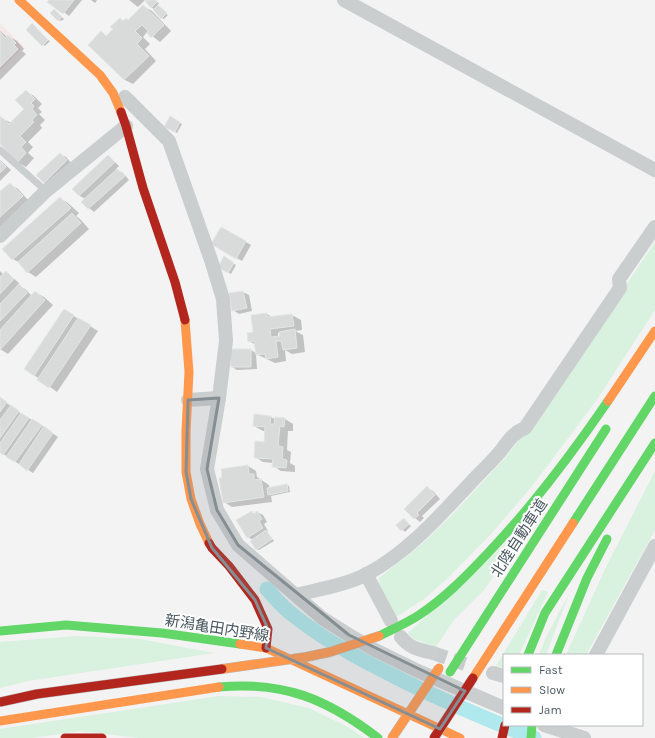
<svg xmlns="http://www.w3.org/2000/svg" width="655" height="738" font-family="Karla,'Noto Sans JP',sans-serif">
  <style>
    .medical { fill: #f4e8e9 }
    .green { fill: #d9f1df }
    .shadow { fill: #0003; fill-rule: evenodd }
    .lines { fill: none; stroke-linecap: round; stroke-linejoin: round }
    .canal { stroke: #afe9ed; stroke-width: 15 }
    .building { fill: #d9dbdb; stroke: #e4e5e6 }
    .street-tunnel { stroke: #c9ccce; stroke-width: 14; stroke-dasharray: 14 7; stroke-linecap: butt }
    .lane { stroke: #cacecf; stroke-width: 7 }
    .street { stroke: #cacecf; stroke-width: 14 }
    .fast { stroke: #63d668; stroke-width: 9 }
    .slow { stroke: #ff974d; stroke-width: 9 }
    .jam { stroke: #b3261e; stroke-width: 9 }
    .slow-bridge-casing { stroke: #b8bec2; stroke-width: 10; stroke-linecap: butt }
    .jam-bridge-casing { stroke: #b8bec2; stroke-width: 10; stroke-linecap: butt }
    .slow-bridge { stroke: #ff974d; stroke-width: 9 }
    .jam-bridge { stroke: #b3261e; stroke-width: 9 }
    .marked { fill: #858e93; fill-opacity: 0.2; stroke: #858e93; stroke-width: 3; stroke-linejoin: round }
    .labels { text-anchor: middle; stroke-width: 4; stroke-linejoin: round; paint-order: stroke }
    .street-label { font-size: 15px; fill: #4a585f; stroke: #fff }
  </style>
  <rect width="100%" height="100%" fill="#f3f3f3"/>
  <polygon class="medical" points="0,23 24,47 0,71"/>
  <g class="green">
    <path d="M655 242V310L596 401 532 486 491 534 447 579 424 599 396 617C390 606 379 591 379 578L422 544 450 517 506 457 549 400Z"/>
    <polygon points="655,471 655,530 586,655 566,655 606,567"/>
    <polygon points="529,522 485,589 454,620 436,647 414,639 407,634"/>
    <polygon points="542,590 548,592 519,655 504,655 504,668 496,666"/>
    <polygon points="569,594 546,655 539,655 547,635"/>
    <polygon points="77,636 140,639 214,653 28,681 0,688 0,642"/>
    <polygon points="219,696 261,697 309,708 348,727 364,738 139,738 79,731 33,738 0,738 0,729"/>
  </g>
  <g class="shadow">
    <polygon points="50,0 82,0 69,16 49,1"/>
    <polygon points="91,0 97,0 95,3"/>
    <polygon points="129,0 145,0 138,7"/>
    <polygon points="145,0 156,0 159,4 157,5 168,15 164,19 162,18"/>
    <polygon points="143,6 152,11 171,31 160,42 147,32 143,37 150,44 145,49 156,61 133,84 125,80 90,45 101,33 108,36 114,29 120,19 124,22 129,21"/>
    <polygon points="55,10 64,19 61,21 59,20"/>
    <polygon points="27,30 50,41 45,46"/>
    <polygon points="0,31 7,37 8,36 17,41 24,49 22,51 26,54 0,80"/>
    <polygon points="26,91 34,96 42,104 38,108 42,112 39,114 45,120 40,125 42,128 28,142 33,147 28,153 34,158 26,167 17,162 0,143 0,117 11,123 25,109"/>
    <polygon points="170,117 182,124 177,133 165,127"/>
    <polygon points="60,154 66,157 72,164 50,185 44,182"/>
    <polygon points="108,156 113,160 119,166 116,169 123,173 129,180 94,212 89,208 85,199 80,196 73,189"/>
    <polygon points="0,160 11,170 0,181"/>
    <polygon points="10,184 18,189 30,202 0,229 0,193"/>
    <polygon points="60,198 68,203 79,213 76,216 80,219 89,229 36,277 28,272 20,263 13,259"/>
    <polygon points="222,228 251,245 242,261 212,244"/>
    <polygon points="224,258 236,265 231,274 219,267"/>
    <polygon points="0,271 4,275 6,273 11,276 19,283 18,285 25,289 32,296 35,292 44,297 53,305 8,354 0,349"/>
    <polygon points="243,292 249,295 252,311 239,314 233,310 231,294"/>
    <polygon points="64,310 98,331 57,392 34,375"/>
    <path d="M267 314 272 317 292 315 301 320 302 330 295 331 303 335 305 352 292 354 285 350 286 361 275 363 256 354 257 369 237 370 232 367 251 350 257 354 256 345 249 341ZM278 333H280L281 337H278Z"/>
    <polygon points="0,398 23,415 38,423 58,437 33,473 0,452"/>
    <polygon points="271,417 276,420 276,418 285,419 293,424 293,431 288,431 287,450 291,452 290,463 295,466 295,472 281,471 273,466 273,463 263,462 255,457 265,443 266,431 263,431 254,426"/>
    <polygon points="248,466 256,471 257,477 269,485 270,489 287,485 289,486 290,492 271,496 272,502 232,507 224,502"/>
    <polygon points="427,488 433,491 440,499 422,516 424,518 420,522 415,518 405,509"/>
    <polygon points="252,512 255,514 257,512 263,515 267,522 264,524 268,531 267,532 274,541 259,550 256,549 253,540 248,537"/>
    <polygon points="404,520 411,526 405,532 398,525"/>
  </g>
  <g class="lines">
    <path class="canal" d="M267 589C275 598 283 608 293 615 323 639 357 658 392 675 438 699 486 719 534 738"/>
  </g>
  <g class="building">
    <polygon points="49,0 74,0 63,14 47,2"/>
    <polygon points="146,0 155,0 157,2 151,8 145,1"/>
    <polygon points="143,5 164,25 151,38 147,33 148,31 142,25 135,31 142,38 137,44 149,56 124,80 88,45 101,31 106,36 113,29 110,27 120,18 123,21 126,18 128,20"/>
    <polygon points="158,5 167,13 161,19 153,10"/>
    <polygon points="54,9 62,17 58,21 50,13"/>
    <polygon points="32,23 48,40 42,46 26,30"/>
    <polygon points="0,32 5,38 8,35 16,43 14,45 18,49 0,67"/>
    <polygon points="26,90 35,99 31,103 34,106 32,109 37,115 32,120 34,122 20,136 26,142 21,147 26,153 17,163 0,144 0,116 9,124 24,109 15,100"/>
    <polygon points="170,116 180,122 175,132 164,127"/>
    <polygon points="60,153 67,160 44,183 36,175"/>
    <polygon points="108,155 115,162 79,196 72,189"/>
    <polygon points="0,161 6,167 0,173"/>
    <polygon points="117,169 125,176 88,209 81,202"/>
    <polygon points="10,183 23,196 0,217 0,191"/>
    <polygon points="60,197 71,208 12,260 2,249"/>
    <polygon points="72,213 81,223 27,273 18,262"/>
    <polygon points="221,227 246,241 236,259 211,244"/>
    <polygon points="224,256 234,263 228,273 218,267"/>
    <polygon points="6,271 14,279 0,294 0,277"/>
    <polygon points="19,284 27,293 0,321 0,304"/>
    <polygon points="35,291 45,300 0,350 0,330"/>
    <polygon points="243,291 247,308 232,311 229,293"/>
    <polygon points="64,309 74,315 34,376 24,369"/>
    <polygon points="267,313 267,317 292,314 294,326 270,329 271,337 280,336 279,332 295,329 297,348 283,350 281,341 276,341 278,357 266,359 265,354 256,355 254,341 248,342 247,333 253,332 251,315"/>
    <polygon points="78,318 91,325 49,388 37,380"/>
    <polygon points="230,349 251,349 251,367 231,367"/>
    <polygon points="0,397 7,402 0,412"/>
    <polygon points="11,405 19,411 0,438 0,420"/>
    <polygon points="21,413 29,418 3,455 0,453 0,443"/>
    <polygon points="254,414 271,416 270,424 274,424 275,417 285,418 284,427 280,426 278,446 283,447 282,459 287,460 286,468 272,467 273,459 254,458 255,441 264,442 265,427 253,426"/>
    <polygon points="32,419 42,425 15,462 6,457"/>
    <polygon points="44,426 53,433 27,471 19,464"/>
    <polygon points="248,465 249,474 254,474 254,480 261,479 264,497 223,503 219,478 222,478 221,469"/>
    <polygon points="287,484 288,491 268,495 267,488"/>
    <polygon points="427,486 435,495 417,513 419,515 414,519 404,509"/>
    <polygon points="252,511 253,514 257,511 262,519 259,521 263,528 247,538 236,520"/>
    <polygon points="404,518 409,524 401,531 396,525"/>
    <polygon points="266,530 272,539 256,550 250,541"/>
  </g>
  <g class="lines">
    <polyline class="street-tunnel" points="433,653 465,664"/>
    <polyline class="lane" points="0,150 46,191"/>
    <g class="street">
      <polyline points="344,0 655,170"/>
      <polyline points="125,97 169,141 211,260 223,299 226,341 219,398 207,469 217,510 238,545 322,618 349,635 375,650 418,671 504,708"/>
      <polyline points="0,236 46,191 126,126"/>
      <polyline points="188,400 219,398"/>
      <polyline points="366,574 391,621"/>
      <path d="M296 595C320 589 346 585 367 574 410 551 443 512 476 477 484 469 492 461 499 453 508 442 511 434 525 428L620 288 619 279 655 227"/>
      <path d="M401 637C409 648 420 650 433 653"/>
      <polyline points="596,655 655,546"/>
      <polyline points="493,673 504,676"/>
      <polyline points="544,725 584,738"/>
    </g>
    <g class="fast">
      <polyline points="573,523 655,396"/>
      <polyline points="0,631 66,625 162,633 240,644"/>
      <path d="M379 636C393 629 407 623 419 615 445 598 466 576 487 554 532 507 571 455 608 401"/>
      <polyline points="528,655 545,613 655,443"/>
      <polyline points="556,655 587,578 607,539"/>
      <polyline points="450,672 606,429"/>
      <path d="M219 687C284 681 327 699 378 738"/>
      <polyline points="531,738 532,725"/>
    </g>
    <g class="slow">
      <polyline points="19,0 100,75 113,93 121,112"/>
      <polyline points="185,320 189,372 186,431 186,472 191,499 200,524 209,543"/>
      <polyline points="608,401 655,331"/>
      <polyline points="240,644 266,648 460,738"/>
      <polyline points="473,678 573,523"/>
      <polyline points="0,721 219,687"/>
    </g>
    <g class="jam">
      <polyline points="121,112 126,126 143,188 175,282 185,320"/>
      <polyline points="209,543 212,548 229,566 255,600 268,629 266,648"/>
      <polyline points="65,738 102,738"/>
      <polyline points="502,738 505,725"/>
    </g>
    <g class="slow-bridge-casing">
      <g id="slow-bridge">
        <polyline points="222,669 306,657 330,652 379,636"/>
        <polyline points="392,738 439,668"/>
      </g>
    </g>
    <g class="jam-bridge-casing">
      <g id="jam-bridge">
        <polyline points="0,702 37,694 222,669"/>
        <polyline points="434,738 473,678"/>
      </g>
    </g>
    <use href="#slow-bridge" class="slow-bridge"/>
    <use href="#jam-bridge" class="jam-bridge"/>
  </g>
  <path class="marked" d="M219 398 207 469 217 510 238 545 349 635 465 691 440 729 266 648 268 629 255 600 212 548 191 499 186 472 188 400Z"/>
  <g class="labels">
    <g class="street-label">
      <text transform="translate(519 538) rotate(-57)" y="5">北陸自動車道</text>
      <text transform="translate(217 628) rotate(9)" y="5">新潟亀田内野線</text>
    </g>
  </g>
  <rect x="503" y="654" width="140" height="72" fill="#ffffff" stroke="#b7bcbf"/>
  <rect x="511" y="667" width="20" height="6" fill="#63d668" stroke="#b7bcbf"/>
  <text x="539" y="674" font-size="12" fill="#4a585f">Fast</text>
  <rect x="511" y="687" width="20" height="6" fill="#ff974d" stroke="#b7bcbf"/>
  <text x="539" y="694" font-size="12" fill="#4a585f">Slow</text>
  <rect x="511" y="707" width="20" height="6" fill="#b3261e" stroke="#b7bcbf"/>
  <text x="539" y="714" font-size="12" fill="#4a585f">Jam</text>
</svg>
